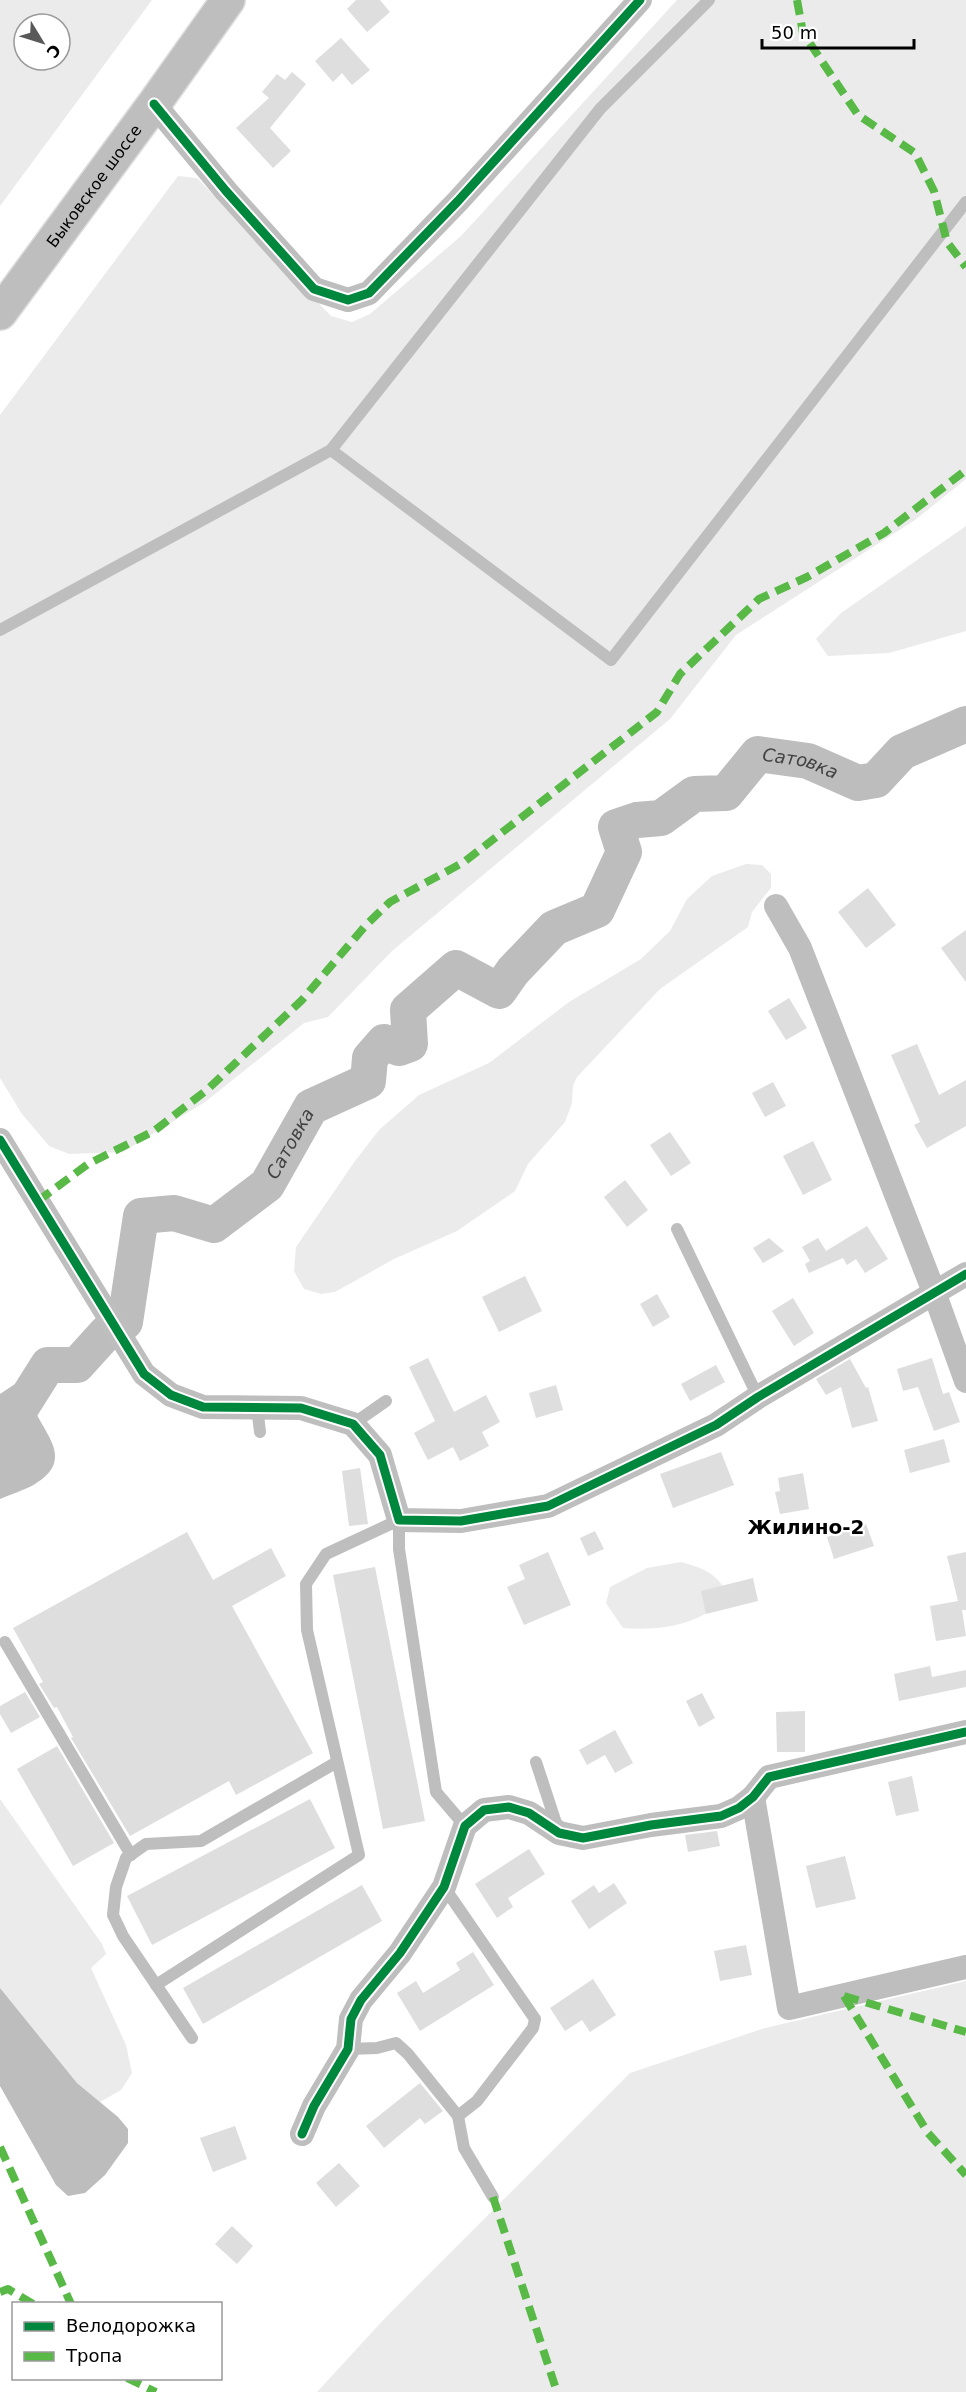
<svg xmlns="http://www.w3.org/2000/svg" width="966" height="2392" font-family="'DejaVu Sans',sans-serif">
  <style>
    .green { fill: #ebebeb; fill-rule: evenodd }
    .water { fill: #bdbdbd }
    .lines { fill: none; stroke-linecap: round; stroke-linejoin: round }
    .river { stroke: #bdbdbd; stroke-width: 36 }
    .building { fill: #dedede }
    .primary-casing { stroke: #dbdbdb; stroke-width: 36 }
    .lane { stroke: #bebebe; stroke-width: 12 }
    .street { stroke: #bebebe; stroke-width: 24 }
    .primary { stroke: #bebebe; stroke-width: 33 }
    .quiet { stroke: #58b947; stroke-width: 8; stroke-dasharray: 15 8; stroke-linecap: butt }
    .cycleway-casing { stroke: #fff; stroke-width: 13 }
    .cycleway { stroke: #00873e; stroke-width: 9 }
    .labels { text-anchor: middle; stroke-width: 4.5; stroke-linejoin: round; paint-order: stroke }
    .street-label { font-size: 16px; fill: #000; stroke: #fff }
    .water-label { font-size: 18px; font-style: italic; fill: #424242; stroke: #fff }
    .quarter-label { font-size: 20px; font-weight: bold; fill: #000; stroke: #fff }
  </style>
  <rect width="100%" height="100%" fill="#fff"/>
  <g class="green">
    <path d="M0 0H152L0 206ZM24 24H60V60H24Z"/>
    <polygon points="677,0 966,0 966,479 915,520 736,635 670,719 392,951 328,1017 304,1023 205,1102 123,1152 69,1154 49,1146 22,1114 0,1078 0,415 178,176 197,178 331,316 352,322 370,314 461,236"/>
    <polygon points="966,526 966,631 889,653 828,656 816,639 841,613"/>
    <polygon points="746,864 762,865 771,874 771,888 752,912 748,927 660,989 577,1077 573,1086 572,1103 565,1122 528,1164 515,1191 457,1231 394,1259 335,1292 321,1294 304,1289 294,1271 296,1247 355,1161 379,1130 419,1095 489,1063 569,1002 641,959 670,931 687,899 712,876"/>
    <path d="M681 1562C700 1567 714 1572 725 1589 719 1596 713 1610 705 1614 681 1628 649 1630 623 1628L606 1603 610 1587 647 1568Z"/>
    <polygon points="0,1799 102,1944 106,1954 91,1968 126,2045 132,2073 121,2090 100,2102 77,2083 0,1988"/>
    <polygon points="966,1981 966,2392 317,2392 386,2317 630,2073 765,2028"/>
  </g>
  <g class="water">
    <path d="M21 1380 28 1383C30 1392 31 1403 35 1411 48 1438 73 1461 35 1484 25 1490 11 1494 0 1499V1394Z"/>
    <polygon points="0,1988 77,2083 118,2117 128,2129 128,2143 105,2175 85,2193 68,2196 56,2185 0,2086"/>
  </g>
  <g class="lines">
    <g class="river">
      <path id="s1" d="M125 1322 141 1216 174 1213 214 1225 267 1185 311 1107 368 1081 370 1058 384 1042 399 1048 410 1044 408 1010 456 968 499 991 513 971 554 928 597 910 624 852 616 827 637 820 661 818 694 794 726 793 758 754 808 761 858 783 876 780 902 752 966 724"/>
      <polyline points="0,1428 19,1411 48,1365 77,1365 106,1333"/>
    </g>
  </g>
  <g class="building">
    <polygon points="356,0 380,0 390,12 367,32 347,9"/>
    <polygon points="341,38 370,70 352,85 342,73 333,82 315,61"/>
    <polygon points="292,72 306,84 270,128 291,151 273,168 236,128 269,98 262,92 277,74 285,80"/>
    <polygon points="868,888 896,925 866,948 838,912"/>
    <polygon points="966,930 966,982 941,948"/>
    <polygon points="789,998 807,1028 786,1040 768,1011"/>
    <polygon points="917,1044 939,1095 966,1080 966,1126 927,1148 914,1125 920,1122 891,1055"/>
    <polygon points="773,1082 786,1106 765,1117 752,1093"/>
    <polygon points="670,1132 691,1163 671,1176 650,1145"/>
    <polygon points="813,1141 832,1180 803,1195 783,1156"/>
    <polygon points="625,1180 648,1210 627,1227 604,1197"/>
    <polygon points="867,1226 888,1259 865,1273 856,1259 847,1265 843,1258 809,1273 805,1264 810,1261 802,1247 818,1238 826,1251"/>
    <polygon points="769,1238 784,1251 763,1263 753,1248"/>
    <polygon points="525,1276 542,1311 499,1332 482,1297"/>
    <polygon points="657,1294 670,1317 653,1327 640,1304"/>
    <polygon points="793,1298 814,1333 794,1346 772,1311"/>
    <polygon points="428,1358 454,1412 486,1395 500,1422 482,1432 489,1446 460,1461 453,1447 428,1460 414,1433 435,1421 409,1367"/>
    <polygon points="932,1358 943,1394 949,1392 960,1422 934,1431 918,1387 903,1391 897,1369"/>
    <polygon points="850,1359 866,1388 868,1387 878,1421 852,1428 841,1387 826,1395 816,1379"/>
    <polygon points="716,1365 725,1382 690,1401 681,1384"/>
    <polygon points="556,1385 563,1410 536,1418 529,1393"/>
    <polygon points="944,1439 950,1462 910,1473 904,1450"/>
    <polygon points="721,1452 734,1485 673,1508 660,1474"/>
    <polygon points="360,1468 368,1524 349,1526 342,1471"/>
    <polygon points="803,1473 809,1509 780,1514 775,1492 780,1491 778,1478"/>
    <polygon points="866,1524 874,1546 834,1559 827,1537"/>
    <polygon points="595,1531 604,1549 588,1556 580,1538"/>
    <polygon points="187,1532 213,1580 271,1548 286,1576 232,1606 313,1753 236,1795 229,1781 130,1836 71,1738 73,1737 57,1707 54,1708 39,1684 43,1682 13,1628"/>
    <polygon points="548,1552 571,1605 524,1625 507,1587 525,1579 519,1565"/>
    <polygon points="966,1552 966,1610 962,1610 966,1636 936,1641 930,1606 958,1601 947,1556"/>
    <polygon points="375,1567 425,1821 383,1829 333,1575"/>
    <polygon points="753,1578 758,1601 706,1614 701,1591"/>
    <polygon points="930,1666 932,1677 966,1670 966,1687 899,1701 894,1674"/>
    <polygon points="25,1692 40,1717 11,1733 0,1714 0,1706"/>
    <polygon points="702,1693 715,1718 699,1727 686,1701"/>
    <polygon points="805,1711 805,1752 777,1752 776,1712"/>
    <polygon points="615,1730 633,1763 615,1773 605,1755 587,1765 579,1750"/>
    <polygon points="57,1746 114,1843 73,1866 17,1769"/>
    <polygon points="912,1776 919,1811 896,1816 888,1782"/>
    <polygon points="310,1799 335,1848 152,1945 127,1896"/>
    <polygon points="717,1831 720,1846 688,1852 685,1835"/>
    <polygon points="529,1849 545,1874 508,1898 513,1907 497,1918 475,1884"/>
    <polygon points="845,1856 856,1899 816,1908 806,1866"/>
    <polygon points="614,1883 627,1903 589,1929 571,1901 594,1885 599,1893"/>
    <polygon points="362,1885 382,1921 203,2024 183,1988"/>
    <polygon points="746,1945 752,1975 720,1981 714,1951"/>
    <polygon points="473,1952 494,1985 420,2031 397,1993 416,1981 423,1993 460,1970 456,1963"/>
    <polygon points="593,1979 616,2015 590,2032 582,2020 565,2031 550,2008"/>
    <polygon points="420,2083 443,2111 425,2124 420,2118 384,2148 366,2126"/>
    <polygon points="235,2126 247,2159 213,2172 200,2138"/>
    <polygon points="339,2163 360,2186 336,2207 316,2183"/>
    <polygon points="232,2226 253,2246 237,2264 215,2244"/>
  </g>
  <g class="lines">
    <g class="primary-casing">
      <g id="primary">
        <path id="s2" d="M0 313 154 104 228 0"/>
      </g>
    </g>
    <g class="lane">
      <polyline points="331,450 600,109 709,0"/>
      <polyline points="0,630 331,450 611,660 966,202"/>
      <polyline points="677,1229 758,1397"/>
      <polyline points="257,1407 260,1432"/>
      <polyline points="353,1424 386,1401"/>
      <polyline points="5,1642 131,1855"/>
      <polyline points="536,1762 558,1829"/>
      <polyline points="444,1887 535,2019 533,2028 477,2101 458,2116"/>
      <polyline points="156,1985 359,1855 307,1630 306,1584 326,1554 399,1520 399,1549 436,1792 465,1826"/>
      <polyline points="192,2038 123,1936 113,1915 116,1887 126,1858 146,1844 201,1841 337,1762"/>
      <polyline points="348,2049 377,2048 396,2043 408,2054 458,2116 464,2148 493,2197"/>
    </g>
    <g class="street">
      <polyline points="154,104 226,191 314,289 348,300 369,293 458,201 640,0"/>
      <polyline points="776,906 800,948 934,1292 966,1381"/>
      <polyline points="0,1140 144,1374 171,1395 203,1407 301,1408 353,1424 380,1455 399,1520 461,1521 548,1506 716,1425 758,1397 966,1274"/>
      <polyline points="753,1797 789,2008 966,1967"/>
      <polyline points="302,2134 314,2106 348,2049 351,2019 361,2000 400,1953 444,1887 465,1826 484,1810 509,1807 529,1813 559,1833 583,1838 651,1825 721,1816 739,1808 753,1797 769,1777 966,1732"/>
    </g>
    <use href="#primary" class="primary"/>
    <g class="quiet">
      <polyline points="797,0 803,33 858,115 915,153 934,191 947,242 966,267"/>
      <polyline points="38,1201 88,1164 154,1131 208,1089 302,1000 366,925 390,902 464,862 657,712 680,674 759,599 807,577 884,533 966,470"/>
      <polyline points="844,1996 928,2133 966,2175"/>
      <polyline points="844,1996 966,2032"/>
      <polyline points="0,2147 71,2304"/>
      <polyline points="493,2197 557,2392"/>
      <polyline points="0,2292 8,2289 33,2304"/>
      <polyline points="127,2378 156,2392"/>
    </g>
    <g class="cycleway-casing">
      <g id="cycleway">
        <polyline points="154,104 226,191 314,289 348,300 369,293 458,201 640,0"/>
        <polyline points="0,1140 144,1374 171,1395 203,1407 301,1408 353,1424 380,1455 399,1520 461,1521 548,1506 716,1425 758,1397 966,1274"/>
        <polyline points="302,2134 314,2106 348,2049 351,2019 361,2000 400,1953 444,1887 465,1826 484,1810 509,1807 529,1813 559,1833 583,1838 651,1825 721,1816 739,1808 753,1797 769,1777 966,1732"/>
      </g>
    </g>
    <use href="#cycleway" class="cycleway"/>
  </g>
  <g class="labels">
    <g class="street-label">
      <text dy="6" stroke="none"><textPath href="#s2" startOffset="158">Быковское шоссе</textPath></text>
    </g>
    <g class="water-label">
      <text dy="6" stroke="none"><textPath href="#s1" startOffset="1053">Сатовка</textPath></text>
      <text dy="6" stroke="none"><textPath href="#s1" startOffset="296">Сатовка</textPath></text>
    </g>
    <g class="quarter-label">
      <text x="806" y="1534">Жилино-2</text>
    </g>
  </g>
  <rect x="12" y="2302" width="210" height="78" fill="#ffffff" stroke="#999999" stroke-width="1.5"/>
  <rect x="24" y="2322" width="30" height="9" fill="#00873e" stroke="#999999" stroke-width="1.5"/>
  <text x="66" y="2332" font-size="18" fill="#000000">Велодорожка</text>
  <rect x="24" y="2352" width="30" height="9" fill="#58b947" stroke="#999999" stroke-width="1.5"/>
  <text x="66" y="2362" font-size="18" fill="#000000">Тропа</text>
  <g transform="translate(42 42) rotate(128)"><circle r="28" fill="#ffffff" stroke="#999999" stroke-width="1.5"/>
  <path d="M0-4.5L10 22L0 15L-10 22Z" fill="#595959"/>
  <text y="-9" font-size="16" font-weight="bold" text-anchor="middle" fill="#000000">С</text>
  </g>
  <path d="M762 39v9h152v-9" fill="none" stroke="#000000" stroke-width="3"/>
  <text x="771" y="39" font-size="18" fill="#000000" stroke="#ffffff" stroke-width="4.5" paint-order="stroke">50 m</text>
</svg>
